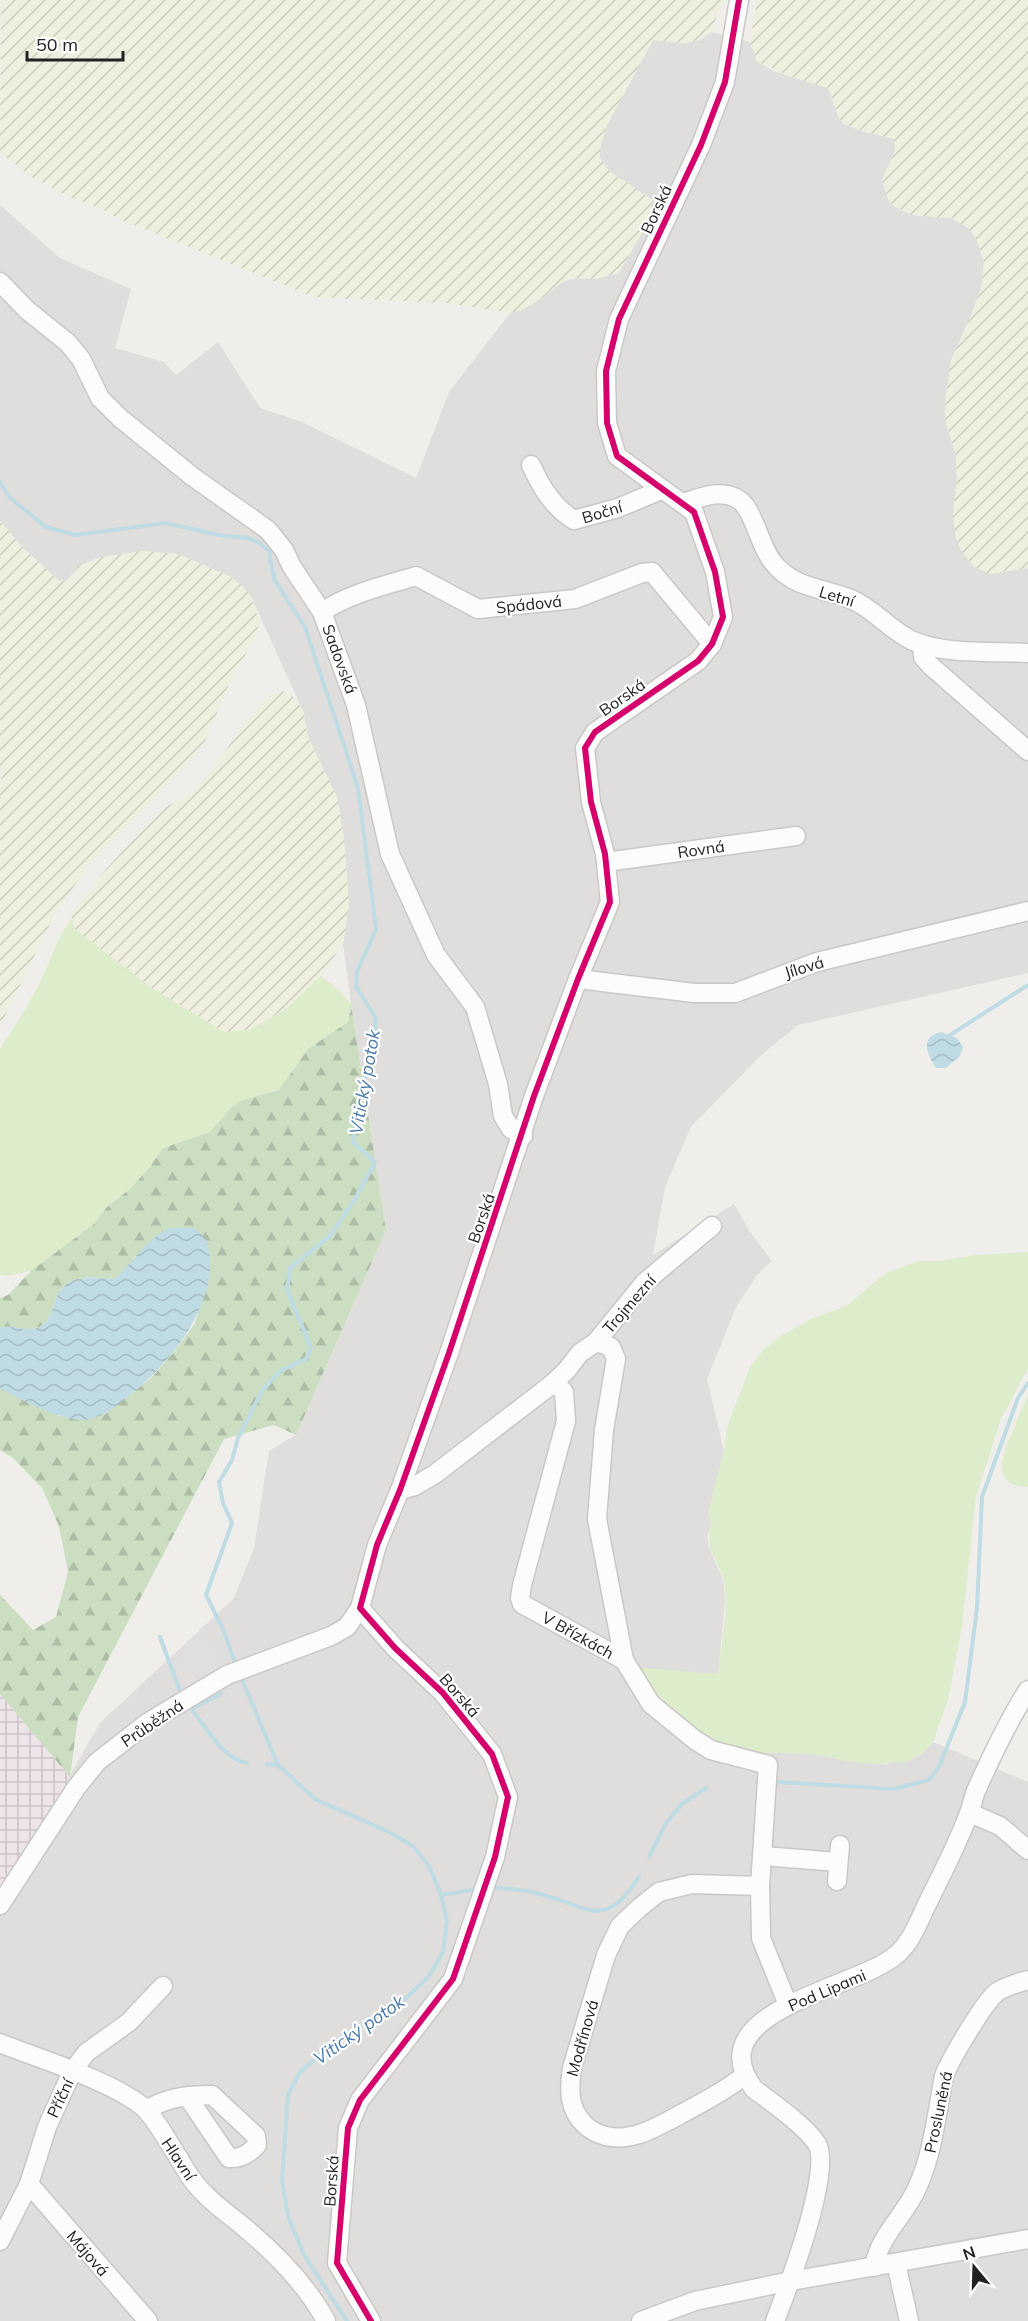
<svg xmlns="http://www.w3.org/2000/svg" width="1028" height="2321" font-family="Mulish,sans-serif">
  <style>
    .residential { fill: #dfdedc }
    .industrial { fill: url(#industrial-grid) }
    .farmland { fill: url(#farmland-furrows) }
    .grass { fill: #ddeccb }
    .forest { fill: url(#forest-firs) }
    .parking { fill: #e0dfde }
    .water { fill: url(#water-waves) }
    .lines { fill: none; stroke-linecap: round; stroke-linejoin: round }
    .stream { stroke: #bfdbe3; stroke-width: 4 }
    .minor-casing { stroke: #c9c8c7; stroke-width: 21 }
    .minor { stroke: #fdfcfc; stroke-width: 18 }
    .cycleway-casing { stroke: #fff; stroke-width: 10 }
    .cycleway { stroke: #d6006c; stroke-width: 6 }
    .labels { text-anchor: middle; stroke-width: 4.5; stroke-linejoin: round; paint-order: stroke }
    .street-label { font-size: 16px; fill: #222; stroke: #fff }
    .water-label { font-size: 18px; font-style: italic; fill: #4a7aab; stroke: #fff }
  </style>
  <defs>
    <pattern id="industrial-grid" width="8" height="8" patternUnits="userSpaceOnUse" patternTransform="scale(1.5)"><rect width="8" height="8" fill="#ede4e9"/><path d="M0 4h8M4 0v8" fill="none" stroke="#cbc3c8"/></pattern>
    <pattern id="farmland-furrows" width="10" height="10" patternUnits="userSpaceOnUse" patternTransform="scale(1.5)"><rect width="10" height="10" fill="#efefdf"/><path d="M-1 1l2-2M0 10L10 0M9 11l2-2" fill="none" stroke="#cdcdbf"/></pattern>
    <pattern id="forest-firs" width="22" height="20" patternUnits="userSpaceOnUse" patternTransform="scale(1.5)"><rect width="22" height="20" fill="#cbdec1"/><path d="M5 1l3.5 6h-7zM16 11l3.5 6h-7z" fill="#aebea6"/></pattern>
    <pattern id="water-waves" width="16" height="10" patternUnits="userSpaceOnUse" patternTransform="scale(1.5)"><rect width="16" height="10" fill="#bfdbe3"/><path d="M0 5q4-4 8 0t8 0" fill="none" stroke="#a4bcc2"/></pattern>
  </defs>
  <rect width="100%" height="100%" fill="#f0eeeb"/>
  <polygon class="residential" points="711,32 750,42 757,61 773,71 828,88 839,118 844,124 862,131 895,139 895,151 882,180 889,201 894,206 912,215 951,218 969,228 977,240 984,262 981,288 972,313 951,361 945,420 956,455 957,477 990,574 1028,568 1028,973 798,1025 761,1055 691,1127 665,1187 653,1255 734,1204 750,1232 772,1261 757,1275 736,1307 707,1379 724,1451 708,1514 712,1524 707,1536 709,1548 723,1579 725,1601 718,1675 757,1752 813,1754 848,1761 888,1764 921,1754 933,1742 1028,1782 1028,2321 0,2321 0,1896 100,1723 234,1598 254,1548 269,1451 296,1435 386,1230 351,1004 343,943 349,904 344,840 337,797 308,737 303,711 250,594 231,577 178,554 143,552 78,566 68,580 59,581 22,547 0,521 0,205 60,258 131,289 115,348 164,362 176,375 218,342 260,408 302,422 416,478 449,392 510,313 522,310 549,293 562,282 576,278 596,279 619,273 644,229 652,200 608,170 600,158 600,148 607,125 653,40 684,43 700,40"/>
  <polygon class="industrial" points="0,1694 70,1777 0,1896"/>
  <g class="farmland">
    <polygon points="1,0 723,0 711,32 700,40 684,43 653,40 607,125 600,148 600,158 608,170 652,200 651,210 644,229 619,273 596,279 576,278 562,282 549,293 522,310 510,313 447,303 314,297 124,221 101,209 69,197 30,176 0,152"/>
    <polygon points="757,0 1028,0 1028,568 990,574 974,567 961,550 956,539 953,515 957,477 956,455 945,420 946,395 951,361 972,313 981,288 984,262 977,240 968,228 952,218 912,215 894,206 889,201 882,180 895,151 894,139 862,131 844,124 839,118 828,88 791,77 757,61 750,42"/>
    <polygon points="0,521 22,547 59,581 68,580 78,566 101,557 143,551 178,554 231,577 242,586 250,594 259,620 256,636 231,680 204,744 162,791 90,864 56,912 0,1026 0,784 3,772 0,767"/>
    <polygon points="282,691 288,693 296,699 303,711 308,737 337,797 344,840 349,904 343,943 321,976 286,1009 249,1030 224,1032 149,986 75,929 71,914 105,870 155,817 166,807 194,792 262,702 269,695"/>
  </g>
  <g class="grass">
    <path d="M72 918 75 929 149 986 224 1032 249 1030 286 1009 321 976 340 991 351 1004 348 1022 308 1049 279 1090 243 1100 232 1107 210 1132 163 1148 150 1167 130 1189 106 1208 94 1224 48 1260 31 1271 7 1276 0 1275V1049C16 1025 33 998 45 972 54 951 58 936 72 918Z"/>
    <path d="M1028 1252V1368L1001 1419 976 1496 962 1626 948 1700 933 1742 921 1754 907 1762 871 1764 848 1761 813 1754 757 1752 712 1741 648 1689 632 1667 718 1674C721 1644 729 1611 724 1581 719 1558 702 1550 712 1524L708 1514 724 1451 727 1427 750 1367 764 1349 784 1334 815 1317 846 1306 885 1274 907 1265 919 1261H940L976 1255Z"/>
    <path d="M1028 1395V1487C986 1486 1005 1448 1015 1426 1019 1415 1023 1405 1028 1395Z"/>
  </g>
  <path class="forest" d="M351 1004 386 1230 296 1435 274 1425 224 1439 78 1717 70 1777 0 1694V1595L33 1630 56 1617 68 1572 59 1526 42 1488 13 1458 0 1450V1388L59 1416 93 1417 105 1414 151 1378 174 1352 195 1323 210 1271 135 1256 129 1267 114 1279C91 1277 63 1273 55 1302 52 1311 50 1321 41 1326 27 1334 14 1323 0 1328V1298L8 1295 31 1271 94 1224 106 1208 130 1189 150 1167 163 1148 210 1132 232 1107 243 1100 279 1090 308 1049 348 1022Z"/>
  <g class="parking">
    <polygon points="570,1616 605,1628 601,1640 567,1623"/>
    <polygon points="209,1638 224,1669 190,1691 173,1664"/>
  </g>
  <g class="water">
    <path d="M941 1032 957 1038 963 1047 960 1056 946 1068H936C927 1054 919 1037 941 1032Z"/>
    <path d="M170 1228H195C199 1232 205 1237 207 1242 223 1294 176 1357 138 1388 122 1401 110 1414 90 1419 68 1425 19 1399 0 1388V1328C14 1323 27 1334 41 1326 50 1321 52 1311 55 1302 63 1273 91 1277 114 1279 134 1263 145 1239 170 1228Z"/>
  </g>
  <g class="lines">
    <g class="stream">
      <polyline points="0,482 10,498 46,527 76,535 166,523 218,535 247,538 258,542 269,551 274,579 305,627 358,788 376,929 357,972 356,987 376,1018 373,1053 360,1092 353,1142 375,1162 355,1199 330,1236 290,1268 287,1290 311,1348 306,1359 280,1371 262,1391 238,1438 232,1460 219,1482 223,1503 232,1523 206,1595 223,1629 235,1663"/>
      <polyline points="950,1035 1028,985"/>
      <polyline points="160,1637 181,1694"/>
      <polyline points="241,1677 278,1765 315,1799 391,1833 413,1846 429,1866 441,1895 447,1921 443,1952 429,1976 405,1999 336,2041 300,2072 288,2095 282,2181 288,2216 304,2255 347,2321"/>
      <path d="M187 1704C203 1721 222 1760 247 1763"/>
      <polyline points="191,1709 221,1694"/>
      <polyline points="267,1764 278,1765"/>
      <polyline points="777,1782 894,1789 929,1780 939,1767 965,1702 977,1608 982,1497 1018,1398 1028,1383"/>
      <polyline points="649,1857 666,1823 682,1804 706,1788"/>
      <path d="M490 1887C505 1889 522 1889 536 1893 588 1905 603 1933 639 1877"/>
      <polyline points="442,1895 477,1889"/>
    </g>
    <g class="minor-casing">
      <g id="minor">
        <polyline points="0,282 27,310 68,343 81,359 100,398 120,418 193,477 268,530 284,550 292,567 322,612 356,705 390,854 436,955 475,1007 498,1084 503,1116 511,1129 523,1136"/>
        <path d="M531 465C541 487 553 507 574 520L618 508 661 490"/>
        <path d="M683 503C700 498 719 489 736 498 755 507 758 548 777 567 798 589 824 588 851 599 874 609 889 629 911 640 943 655 992 651 1028 653"/>
        <path d="M322 612C350 593 384 586 416 576L478 609 575 599 642 573 652 572 712 644"/>
        <polyline points="922,645 923,657 931,666 1028,751"/>
        <polyline points="606,862 796,836"/>
        <polyline points="578,979 694,993 735,993 817,962 1028,911"/>
        <polyline points="596,1342 611,1347 616,1359 604,1430 597,1519 624,1660"/>
        <polyline points="551,1385 566,1371 580,1353 596,1342 645,1282 712,1226"/>
        <polyline points="400,1490 415,1486 435,1474 551,1385 558,1386 564,1392 566,1421 522,1585 520,1598 522,1604 624,1660 651,1704 695,1740 711,1750 768,1765 760,1886 761,1938 788,2005"/>
        <polyline points="360,1608 395,1648 443,1693 492,1754 508,1797 495,1857 453,1979 360,2100 348,2128 337,2263 371,2321"/>
        <polyline points="970,1813 1000,1826 1028,1850"/>
        <polyline points="763,1856 838,1862"/>
        <polyline points="837,1881 840,1845"/>
        <polyline points="0,1905 76,1788 97,1762 147,1723 227,1675 331,1636 347,1627 360,1608 377,1545 400,1490 449,1353 534,1096 578,979 610,902 605,854 591,802 585,748 595,732 698,661 712,644 723,617 715,572 694,512 617,456 607,423 606,371 619,319 701,145 725,82 739,0"/>
        <path d="M0 2043C42 2060 107 2079 142 2106 157 2118 179 2161 191 2178 206 2199 226 2212 245 2228 276 2254 307 2285 326 2321"/>
        <path d="M745 2075C722 2093 696 2106 670 2120 658 2126 645 2134 631 2136 615 2140 596 2136 584 2124 568 2108 569 2089 572 2068L606 1955 620 1926 639 1908 659 1892 692 1884 760 1886"/>
        <path d="M147 2110C167 2097 189 2095 212 2095L256 2136 257 2145C249 2154 241 2159 229 2158L187 2096"/>
        <polyline points="29,2184 148,2321"/>
        <polyline points="0,2241 29,2184 47,2127 72,2072 86,2053 129,2022 163,1986"/>
        <polyline points="896,2263 909,2321"/>
        <path d="M874 2267C879 2235 906 2215 918 2186 933 2152 937 2112 944 2076 950 2060 984 2002 997 1992 1006 1986 1018 1983 1028 1980"/>
        <polyline points="641,2321 695,2301 791,2281 1028,2239"/>
        <path d="M775 2321C787 2290 833 2171 817 2144 806 2126 771 2102 754 2089 695 2011 859 1988 896 1955 912 1942 920 1918 929 1900 943 1872 958 1843 969 1813 972 1806 973 1798 976 1791 991 1757 1008 1721 1028 1690"/>
      </g>
    </g>
    <use href="#minor" class="minor"/>
    <g class="cycleway-casing">
      <polyline id="cycleway" points="371,2321 337,2263 348,2128 360,2100 453,1979 495,1857 508,1797 492,1754 443,1693 395,1648 360,1608 377,1545 400,1490 449,1353 534,1096 578,979 610,902 605,854 591,802 585,748 595,732 698,661 712,644 723,617 715,572 694,512 617,456 607,423 606,371 619,319 701,145 725,82 739,0"/>
    </g>
    <use href="#cycleway" class="cycleway"/>
  </g>
  <g class="labels">
    <g class="street-label">
      <text transform="translate(656 209) rotate(-65)" y="6">Borská</text>
      <text transform="translate(602 512) rotate(-17)" y="6">Boční</text>
      <text transform="translate(837 596) rotate(17)" y="6">Letní</text>
      <text transform="translate(529 604) rotate(-6)" y="6">Spádová</text>
      <text transform="translate(340 659) rotate(70)" y="6">Sadovská</text>
      <text transform="translate(622 697) rotate(-35)" y="6">Borská</text>
      <text transform="translate(701 849) rotate(-8)" y="6">Rovná</text>
      <text transform="translate(804 967) rotate(-17)" y="6">Jílová</text>
      <text transform="translate(481 1218) rotate(-71)" y="6">Borská</text>
      <text transform="translate(629 1304) rotate(-49)" y="6">Trojmezní</text>
      <text transform="translate(578 1635) rotate(29)" y="6">V Břízkách</text>
      <text transform="translate(460 1695) rotate(49)" y="6">Borská</text>
      <text transform="translate(152 1723) rotate(-34)" y="6">Průběžná</text>
      <text transform="translate(827 1990) rotate(-23)" y="6">Pod Lipami</text>
      <text transform="translate(582 2038) rotate(-74)" y="6">Modřínová</text>
      <text transform="translate(60 2098) rotate(-65)" y="6">Příční</text>
      <text transform="translate(938 2112) rotate(-78)" y="6">Prosluněná</text>
      <text transform="translate(179 2159) rotate(56)" y="6">Hlavní</text>
      <text transform="translate(331 2181) rotate(-86)" y="6">Borská</text>
      <text transform="translate(88 2253) rotate(49)" y="6">Májová</text>
    </g>
    <g class="water-label">
      <text transform="translate(365 1082) rotate(-80)" y="6">Vitický potok</text>
      <text transform="translate(359 2030) rotate(-35)" y="6">Vitický potok</text>
    </g>
  </g>
  <g transform="translate(974 2267) rotate(341)" stroke="#ffffff" stroke-width="4.5" paint-order="stroke">
  <path d="M0-4.5L10 22L0 15L-10 22Z" fill="#222222"/>
  <text y="-9" font-size="16" font-weight="bold" text-anchor="middle" fill="#222222">N</text>
  </g>
  <path d="M27 51v9h96v-9" fill="none" stroke="#222222" stroke-width="3"/>
  <text x="36" y="51" font-size="18" fill="#222222" stroke="#ffffff" stroke-width="4.5" paint-order="stroke">50 m</text>
</svg>
